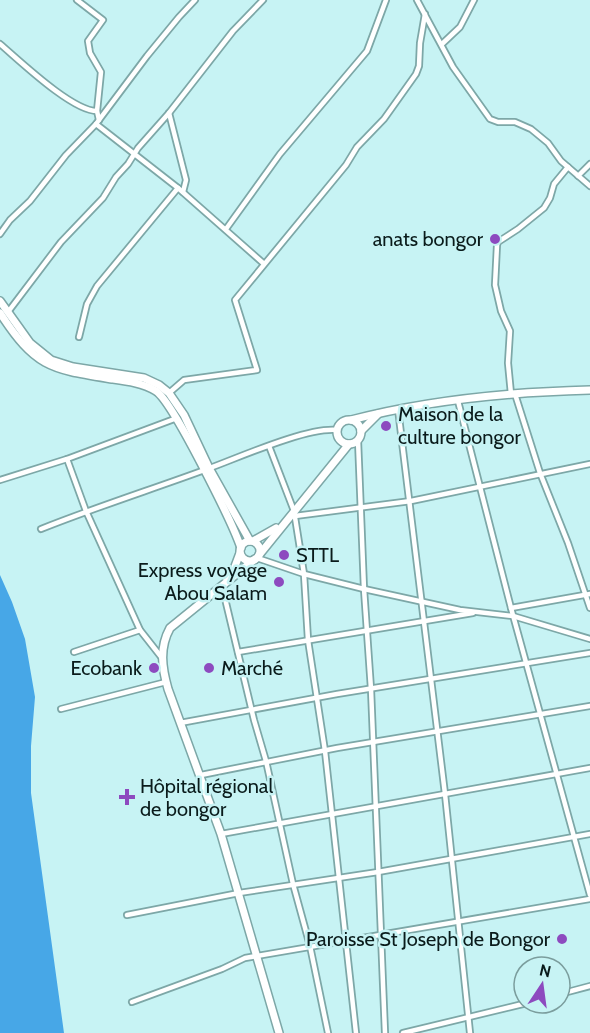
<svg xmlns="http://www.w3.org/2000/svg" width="590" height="1033" font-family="Cabin,sans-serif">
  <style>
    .water { fill: #47a7e7 }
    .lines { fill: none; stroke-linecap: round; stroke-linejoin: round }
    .minor-casing { stroke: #7da7a7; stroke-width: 8 }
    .highway-casing { stroke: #7da7a7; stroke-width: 10 }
    .minor { stroke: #fff; stroke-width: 4.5 }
    .highway { stroke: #fff; stroke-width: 7 }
    .poi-dot { fill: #8d4abf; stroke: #c7f3f4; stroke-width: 2 }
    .labels { text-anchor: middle; stroke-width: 5; stroke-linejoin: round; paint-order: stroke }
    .poi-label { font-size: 20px; fill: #0a1b1b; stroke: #c7f3f4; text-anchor: end }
  </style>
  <rect width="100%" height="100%" fill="#c7f3f4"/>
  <polygon class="water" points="0,575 12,602 25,639 35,697 31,746 31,793 64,1033 0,1033"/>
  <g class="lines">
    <g class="minor-casing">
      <g id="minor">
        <polyline points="77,0 103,20 88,41 90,53 101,72 97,111 99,120"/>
        <polyline points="417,0 453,67 490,119 498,122 515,122 531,129 548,143 561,161 590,186"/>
        <path d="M0 44C20 61 72 111 97 111"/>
        <polyline points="442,44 460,27 474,0"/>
        <polyline points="169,113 186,180 183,192"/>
        <polyline points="96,124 178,188 263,263"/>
        <polyline points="578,176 590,164"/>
        <polyline points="226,229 280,154 367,51 386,0"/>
        <polyline points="0,234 10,220 30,201 66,155 96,124 147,56 179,17 195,0"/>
        <polyline points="8,312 61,242 103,198 116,177 128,164 138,148 169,113 233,31 263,0"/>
        <polyline points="79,337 87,304 97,286 178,188"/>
        <polyline points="169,393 184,380 257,370 235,300 346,165 357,147 384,119 416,74 419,66 420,43 425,14"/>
        <polyline points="511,394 508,363 510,331 501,311 495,285 497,245 498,242 518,229 544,208 550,198 554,184 568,167"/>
        <polyline points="515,394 540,473 568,543 590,608"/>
        <polyline points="458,401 511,608 590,895"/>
        <polyline points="398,409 445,794 470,1033"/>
        <polyline points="358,440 364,589 371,689 385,1033"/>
        <polyline points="269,446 294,511 304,574 308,640 325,751 356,1033"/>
        <polyline points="67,459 86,511 140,630 162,658"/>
        <polyline points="0,480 67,459 177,418"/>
        <polyline points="295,516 411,501 590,464"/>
        <path d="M41 529C96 507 153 489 210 468 240 457 307 427 337 430"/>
        <polyline points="257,558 304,574 364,589 460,610 513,616 590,639"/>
        <polyline points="222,586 254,720 266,761 293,884 310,946 328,1033"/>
        <polyline points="511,608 590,594"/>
        <polyline points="74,652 140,630"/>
        <polyline points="238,652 473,613"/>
        <polyline points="61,709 166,682"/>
        <polyline points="180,723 337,694 590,653"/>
        <polyline points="201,775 337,748 590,706"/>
        <polyline points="221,834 590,768"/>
        <polyline points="127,915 239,893 378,872 590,834"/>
        <polyline points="560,994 590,986"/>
        <polyline points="132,1002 222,969 245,958 590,899"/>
        <polyline points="403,1033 527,1003"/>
      </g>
    </g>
    <g class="highway-casing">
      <g id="highway">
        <polyline points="0,301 30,343 51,360 73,367 144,378 159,385 169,393 184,415 209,468 250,541"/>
        <path d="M0 313C36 368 50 369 112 379 127 381 143 383 156 391 173 402 233 524 241 548"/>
        <path d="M351 420C427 400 511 392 590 390"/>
        <circle cx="349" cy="432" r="12"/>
        <polyline points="361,431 378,414"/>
        <polyline points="253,541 276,528"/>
        <circle cx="250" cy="551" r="10"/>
        <polyline points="259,555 349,444"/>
        <path d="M255 559 170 628C159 648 162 668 168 689L221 834 279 1033"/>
        <polyline points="227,579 234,569 240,553"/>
      </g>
    </g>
    <use href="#minor" class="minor"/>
    <use href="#highway" class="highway"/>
  </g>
  <g class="poi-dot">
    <circle cx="495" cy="239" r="6"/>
    <circle cx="386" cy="426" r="6"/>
    <circle cx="284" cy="555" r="6"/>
    <circle cx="279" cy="582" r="6"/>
    <circle cx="154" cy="668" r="6"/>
    <circle cx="209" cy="668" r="6"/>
    <path d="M124 788h6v6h6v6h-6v6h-6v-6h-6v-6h6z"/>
    <circle cx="562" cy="939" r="6"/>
  </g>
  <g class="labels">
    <g class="poi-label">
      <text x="483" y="246">anats bongor</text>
      <text x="398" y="421" text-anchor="start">Maison de la<tspan x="398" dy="23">culture bongor</tspan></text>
      <text x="296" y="562" text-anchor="start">STTL</text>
      <text x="267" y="577">Express voyage<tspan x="267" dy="23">Abou Salam</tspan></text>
      <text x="142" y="675">Ecobank</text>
      <text x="221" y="675" text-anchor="start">Marché</text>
      <text x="140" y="793" text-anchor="start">Hôpital régional<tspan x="140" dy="23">de bongor</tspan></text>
      <text x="550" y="946">Paroisse St Joseph de Bongor</text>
    </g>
  </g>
  <g transform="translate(542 985) rotate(13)"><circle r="28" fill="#c7f3f4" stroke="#7b9d9d" stroke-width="1.5"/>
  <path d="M0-4.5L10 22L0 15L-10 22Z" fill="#8d4abf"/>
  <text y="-9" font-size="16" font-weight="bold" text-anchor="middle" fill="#0a1b1b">N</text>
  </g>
</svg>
